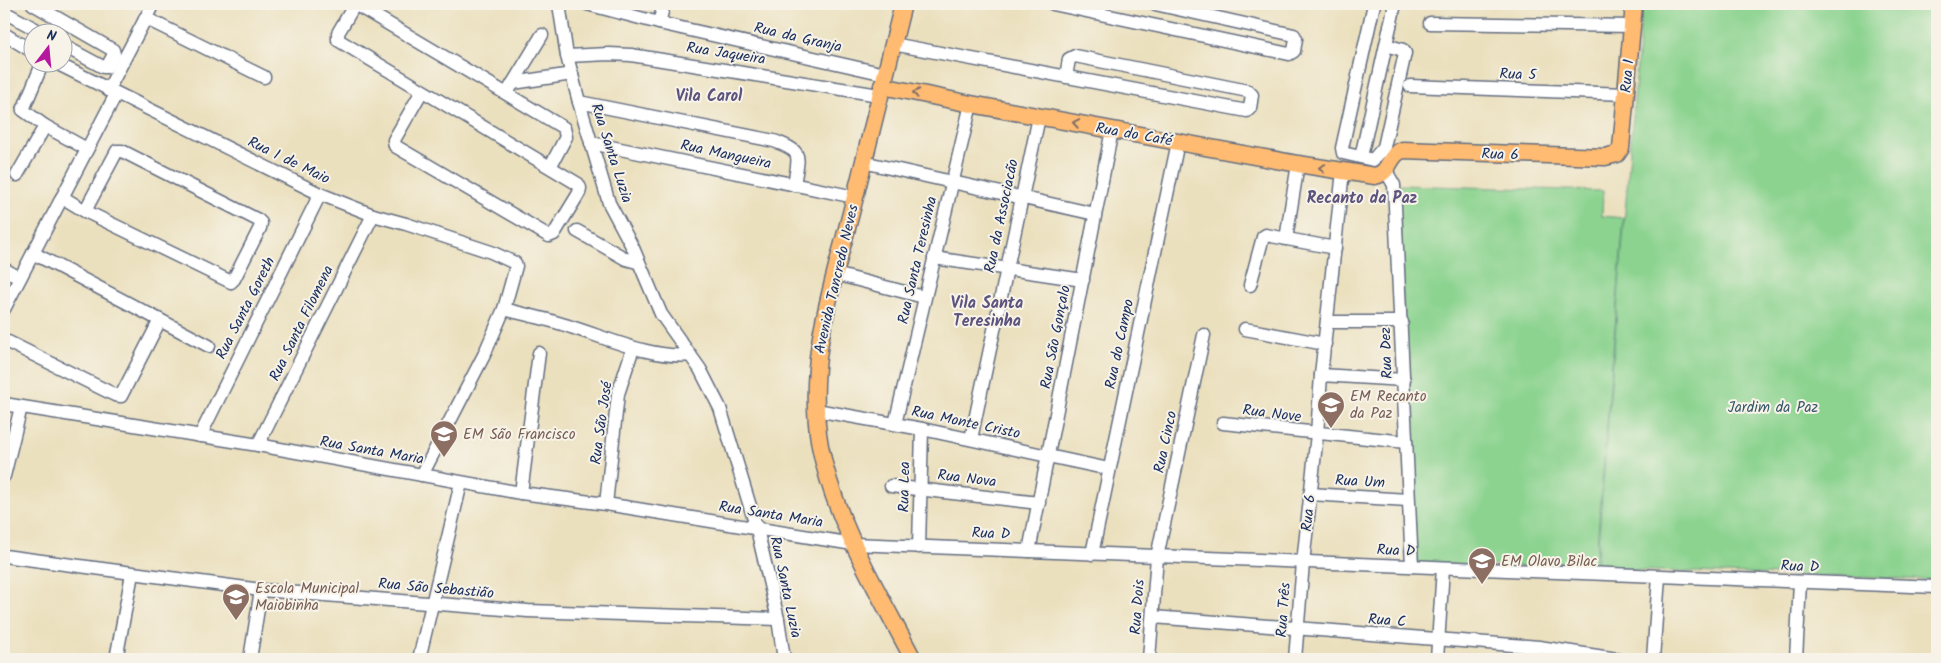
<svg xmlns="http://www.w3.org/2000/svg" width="1941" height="663" font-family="Kalam,sans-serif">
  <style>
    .green { fill: #8bd38f; stroke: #538176 }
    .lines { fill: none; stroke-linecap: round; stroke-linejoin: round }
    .minor-casing { stroke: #646d80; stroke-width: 15 }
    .major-casing { stroke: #646d80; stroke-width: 19 }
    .minor { stroke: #fff; stroke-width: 12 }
    .major { stroke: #febb71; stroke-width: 16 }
    .oneway { stroke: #816e67 }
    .labels { text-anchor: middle; stroke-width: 4; stroke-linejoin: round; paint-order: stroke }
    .street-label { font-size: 15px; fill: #1b2f5e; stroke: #f7f3e8 }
    .education-label { font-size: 15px; fill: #785e54; stroke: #f7f3e8; text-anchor: start }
    .park-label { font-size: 15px; fill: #37586a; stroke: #f7f3e8 }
    .neighbourhood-label { font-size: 16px; font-weight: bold; fill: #5c537e; stroke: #f7f3e8 }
  </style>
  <rect width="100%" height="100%" fill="#f7f3e8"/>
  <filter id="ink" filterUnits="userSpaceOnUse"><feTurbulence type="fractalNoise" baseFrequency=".02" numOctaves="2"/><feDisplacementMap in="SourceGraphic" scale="10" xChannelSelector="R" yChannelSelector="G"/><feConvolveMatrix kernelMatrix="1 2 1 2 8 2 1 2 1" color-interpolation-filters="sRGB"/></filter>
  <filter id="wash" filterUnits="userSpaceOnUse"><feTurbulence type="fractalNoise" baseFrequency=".0096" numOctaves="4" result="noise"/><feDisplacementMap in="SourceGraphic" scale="20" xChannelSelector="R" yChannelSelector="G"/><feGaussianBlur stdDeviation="1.12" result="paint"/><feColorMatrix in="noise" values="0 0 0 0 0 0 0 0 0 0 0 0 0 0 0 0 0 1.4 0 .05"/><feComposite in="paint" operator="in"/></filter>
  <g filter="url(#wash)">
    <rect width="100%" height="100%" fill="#ebe0be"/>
    <g class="green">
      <polygon points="1642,4 1937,4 1937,580 1596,569"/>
      <polygon points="1398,185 1603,191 1602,216 1624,218 1595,569 1414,563"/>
    </g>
  </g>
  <g filter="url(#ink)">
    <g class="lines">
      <g class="minor-casing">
        <g id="minor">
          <polyline points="33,4 113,50 114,54 107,67 103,67 62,45"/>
          <polyline points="559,4 567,56 579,102 609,203 633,248 661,314 700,369 720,408 757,529 778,619 784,659"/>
          <polyline points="587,4 659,23 885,74"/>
          <polyline points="1053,4 1289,54 1294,51 1296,39 1294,35 1155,4"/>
          <polyline points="1374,4 1342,148 1343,153 1373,160 1384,147 1405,53 1403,50 1386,45"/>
          <polyline points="4,12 41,32"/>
          <polyline points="145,18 264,77"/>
          <polyline points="659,23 664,4"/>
          <polyline points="1430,23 1632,26"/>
          <polyline points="4,34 32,51"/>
          <polyline points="893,44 1247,111 1250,108 1252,95 1248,91 1075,56 1069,59 1066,77"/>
          <polyline points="567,56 609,54 631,55 879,95"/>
          <polyline points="43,62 23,110 45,126 87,149"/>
          <polyline points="54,62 320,194 373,215 406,224 491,252 515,263 516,266 504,309 484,355 422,475"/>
          <polyline points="513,83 572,74"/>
          <polyline points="1410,86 1626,94"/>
          <polyline points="108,90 153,4"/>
          <path d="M422 91 394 140 395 146 549 236 554 234 579 193 580 188 578 184C498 136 418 88 338 40V33L355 4 564 128 566 137 550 167"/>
          <polyline points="507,93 542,35"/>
          <path d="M579 102 774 141C805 152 798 156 794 185"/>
          <polyline points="591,143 855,197"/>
          <polygon points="117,151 122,151 258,220 261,223 260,228 234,279 231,282 85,211"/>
          <polyline points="1361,157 1395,4"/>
          <polyline points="863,162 1095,214"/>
          <polyline points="1386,171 1394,185 1412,566"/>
          <polyline points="17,175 45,126"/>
          <polyline points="62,197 85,211"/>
          <polyline points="577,231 626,259 637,262"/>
          <polyline points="1286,239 1298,164"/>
          <polyline points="33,253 209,346"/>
          <polyline points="934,258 1083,280"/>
          <polyline points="4,269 19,278"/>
          <polyline points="835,274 924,297"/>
          <polyline points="1250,285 1263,237 1266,235 1335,248"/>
          <polyline points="4,309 116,94"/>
          <path d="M504 309C526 315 549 319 571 327 607 338 653 359 690 355"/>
          <polyline points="1327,322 1402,322"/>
          <polyline points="1245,329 1325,344"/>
          <polyline points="8,342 115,395 121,396 160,320"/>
          <polyline points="1321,375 1404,380"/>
          <polyline points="4,404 258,445 521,493 606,504 853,544 1937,587"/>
          <polyline points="816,410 922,429 1109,469"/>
          <polyline points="1223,423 1406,442"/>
          <polyline points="895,424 971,104"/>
          <polyline points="200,436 320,194"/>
          <polyline points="971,439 1039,117"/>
          <polyline points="258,445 373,215"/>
          <polyline points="4,476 21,407"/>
          <polyline points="891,486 1039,503"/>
          <polyline points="521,493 539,353"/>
          <polyline points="1310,494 1408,500"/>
          <polyline points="606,504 618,394 633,348"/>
          <polyline points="919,547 922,429"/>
          <polyline points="1029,551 1112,130"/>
          <polyline points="1092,554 1178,142"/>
          <polyline points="4,556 261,590 528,611 778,619"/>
          <polyline points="1153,617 1539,647 1617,659"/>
          <polyline points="116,659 132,574"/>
          <polyline points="250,659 261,590"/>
          <polyline points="419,659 461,483"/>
          <polyline points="1149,659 1157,557 1204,335"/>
          <polyline points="1295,659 1303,563 1317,434 1321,375 1343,171"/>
          <polyline points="1437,659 1443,568"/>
          <polyline points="1653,659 1659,577"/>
          <polyline points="1796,659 1800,582"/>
        </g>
      </g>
      <g class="major-casing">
        <g id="major">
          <path d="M903 4C886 72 869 140 852 209 832 288 805 363 820 446 835 522 878 591 913 659"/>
          <path d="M882 86 971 104 1298 164 1375 176C1391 173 1388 154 1403 150L1605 157 1617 154 1621 148 1634 4"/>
        </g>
      </g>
      <use href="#minor" class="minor"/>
      <use href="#major" class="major"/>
    </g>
    <defs><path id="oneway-chevron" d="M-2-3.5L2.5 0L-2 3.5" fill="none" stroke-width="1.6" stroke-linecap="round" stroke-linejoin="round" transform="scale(1.25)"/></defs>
    <g class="oneway">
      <use href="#oneway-chevron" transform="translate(916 93) rotate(-168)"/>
      <use href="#oneway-chevron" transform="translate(1076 123) rotate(-170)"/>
      <use href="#oneway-chevron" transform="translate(1322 168) rotate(-171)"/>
    </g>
  </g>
  <defs>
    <g id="school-pin" transform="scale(1.4375)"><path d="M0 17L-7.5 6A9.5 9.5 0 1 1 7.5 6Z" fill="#8d6e63" stroke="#f7f3e8"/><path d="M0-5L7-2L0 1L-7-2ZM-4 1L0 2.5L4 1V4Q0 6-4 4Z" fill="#fff"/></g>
  </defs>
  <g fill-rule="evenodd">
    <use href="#school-pin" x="1331" y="405"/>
    <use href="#school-pin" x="444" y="434"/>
    <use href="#school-pin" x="1482" y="561"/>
    <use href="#school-pin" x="236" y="597"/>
  </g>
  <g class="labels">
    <g class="street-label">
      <text transform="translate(798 37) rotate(13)" y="5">Rua da Granja</text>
      <text transform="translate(726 53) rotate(9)" y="5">Rua Jaqueira</text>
      <text transform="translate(1518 74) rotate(2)" y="5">Rua 5</text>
      <text transform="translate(1627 76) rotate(-85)" y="5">Rua 1</text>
      <text transform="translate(1134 134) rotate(10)" y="5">Rua do Café</text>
      <text transform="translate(612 153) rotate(72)" y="5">Rua Santa Luzia</text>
      <text transform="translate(726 154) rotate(12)" y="5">Rua Mangueira</text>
      <text transform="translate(1500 154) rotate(2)" y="5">Rua 6</text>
      <text transform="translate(289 160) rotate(26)" y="5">Rua 1 de Maio</text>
      <text transform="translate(1001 216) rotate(-78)" y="5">Rua da Associacão</text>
      <text transform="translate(917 260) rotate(-77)" y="5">Rua Santa Teresinha</text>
      <text transform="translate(836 279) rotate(-77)" y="5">Avenida Tancredo Neves</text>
      <text transform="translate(245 308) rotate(-63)" y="5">Rua Santa Goreth</text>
      <text transform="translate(301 323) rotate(-64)" y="5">Rua Santa Filomena</text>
      <text transform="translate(1055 337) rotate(-79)" y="5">Rua São Gonçalo</text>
      <text transform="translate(1119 344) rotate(-78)" y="5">Rua do Campo</text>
      <text transform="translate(1386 353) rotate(-92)" y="5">Rua Dez</text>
      <text transform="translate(1272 413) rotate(7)" y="5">Rua Nove</text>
      <text transform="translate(966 422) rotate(12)" y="5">Rua Monte Cristo</text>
      <text transform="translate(601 423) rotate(-82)" y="5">Rua São José</text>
      <text transform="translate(1165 442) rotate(-78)" y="5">Rua Cinco</text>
      <text transform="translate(372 450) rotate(10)" y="5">Rua Santa Maria</text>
      <text transform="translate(967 478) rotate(7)" y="5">Rua Nova</text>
      <text transform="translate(1360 481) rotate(3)" y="5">Rua Um</text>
      <text transform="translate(904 487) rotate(-89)" y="5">Rua Lea</text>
      <text transform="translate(1308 513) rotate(-84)" y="5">Rua 6</text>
      <text transform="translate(771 514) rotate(9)" y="5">Rua Santa Maria</text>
      <text transform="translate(991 533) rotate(2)" y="5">Rua D</text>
      <text transform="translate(1396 550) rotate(2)" y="5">Rua D</text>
      <text transform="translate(1800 566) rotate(2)" y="5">Rua D</text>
      <text transform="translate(786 587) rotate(78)" y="5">Rua Santa Luzia</text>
      <text transform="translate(436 588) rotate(5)" y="5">Rua São Sebastião</text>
      <text transform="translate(1137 607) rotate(-86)" y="5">Rua Dois</text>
      <text transform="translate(1283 610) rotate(-86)" y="5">Rua Três</text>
      <text transform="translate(1387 620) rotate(4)" y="5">Rua C</text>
    </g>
    <g class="education-label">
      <text x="1350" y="401">EM Recanto<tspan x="1350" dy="17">da Paz</tspan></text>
      <text x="463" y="439">EM São Francisco</text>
      <text x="1501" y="566">EM Olavo Bilac</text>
      <text x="255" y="593">Escola Municipal<tspan x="255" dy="17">Maiobinha</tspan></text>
    </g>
    <g class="park-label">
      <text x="1773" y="412">Jardim da Paz</text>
    </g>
    <g class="neighbourhood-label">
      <text x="709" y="101">Vila Carol</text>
      <text x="1362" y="203">Recanto da Paz</text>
      <text x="987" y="308">Vila Santa<tspan x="987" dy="18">Teresinha</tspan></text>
    </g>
  </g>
  <rect width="1941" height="663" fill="none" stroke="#f7f3e8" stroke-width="20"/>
  <g transform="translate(48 48) rotate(16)"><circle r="24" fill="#f7f3e8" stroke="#9fa5b1"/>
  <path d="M0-4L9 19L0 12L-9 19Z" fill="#b5179e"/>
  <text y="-8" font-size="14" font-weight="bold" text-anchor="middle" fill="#1b2f5e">N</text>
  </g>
</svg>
